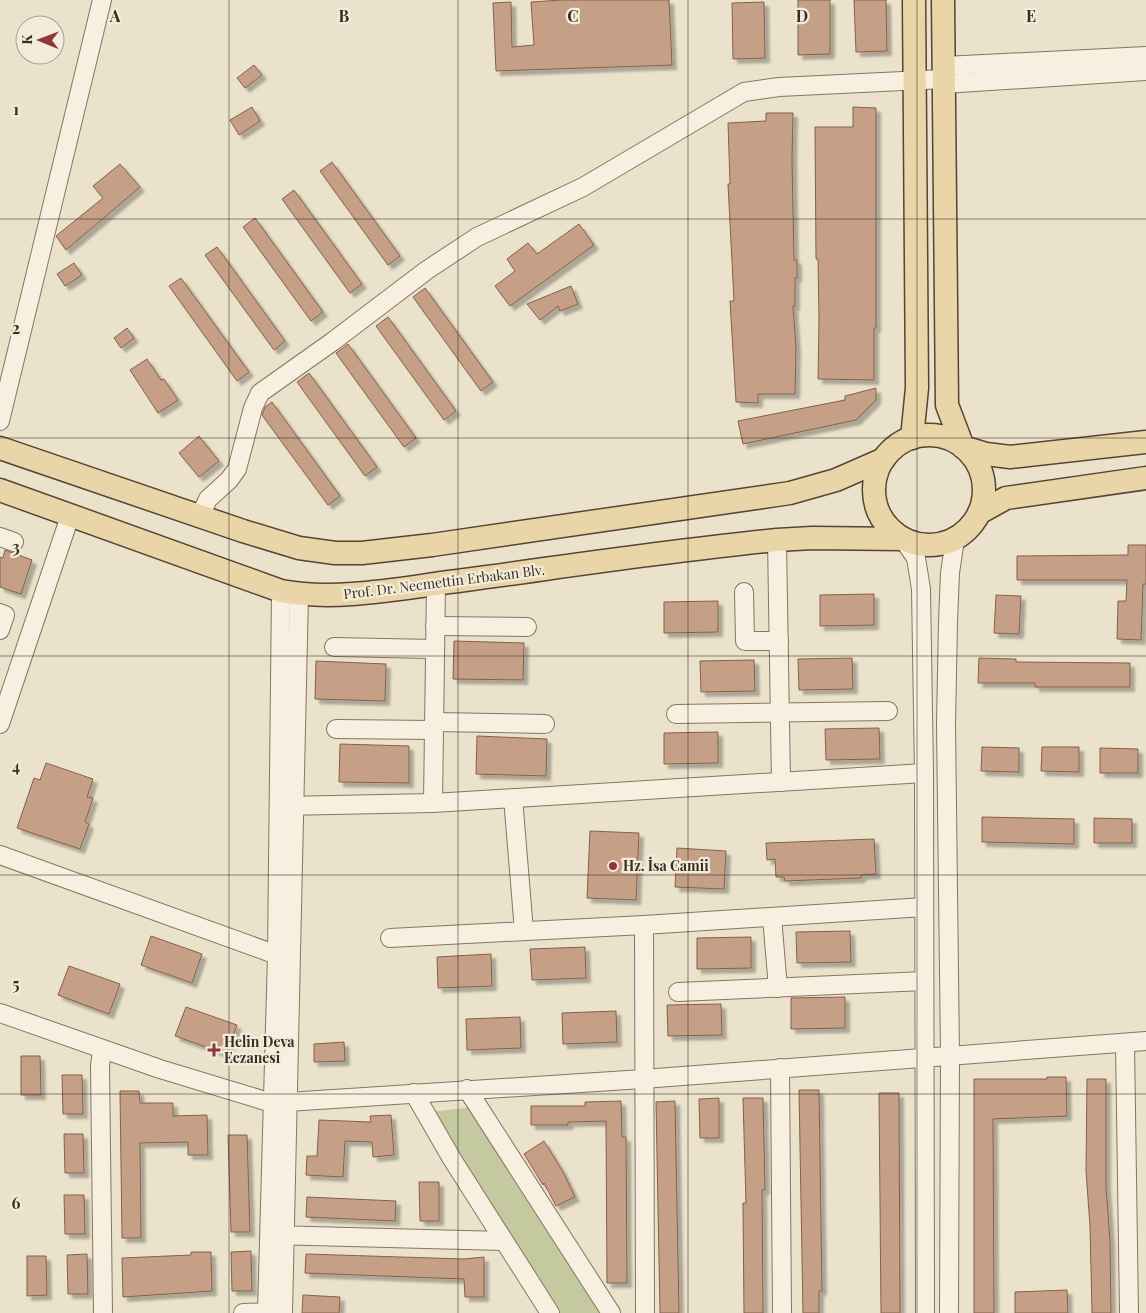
<svg xmlns="http://www.w3.org/2000/svg" width="1146" height="1313" font-family="'Playfair Display',serif">
  <style>
    .green { fill: #c4c9a0 }
    .building { fill: #c6a086; stroke: #846049; filter: url(#shadow) }
    .lines { fill: none; stroke-linecap: round; stroke-linejoin: round }
    .minor-casing { stroke: #877561; stroke-width: 20 }
    .major-casing { stroke: #564434; stroke-width: 25 }
    .minor { stroke: #f7efdf; stroke-width: 18 }
    .major { stroke: #ead5a9; stroke-width: 22 }
    .grid { fill: none; stroke: #392e23; stroke-width: 1; stroke-opacity: 0.55 }
    .poi-dot { fill: #913737; stroke: #f3ecdb; stroke-width: 2 }
    .labels { text-anchor: middle; stroke-width: 4.5; stroke-linejoin: round; paint-order: stroke }
    .street-label { font-size: 14px; fill: #392e23; stroke: #f3ecdb }
    .poi-label { font-size: 14px; font-weight: bold; fill: #392e23; stroke: #f3ecdb; text-anchor: start }
    .grid-label { font-size: 16px; text-anchor: middle; font-weight: bold; fill: #392e23; stroke: #f3ecdb; stroke-width: 4.5; stroke-linejoin: round; paint-order: stroke }
  </style>
  <defs>
    <filter id="shadow"><feDropShadow dx="4.5" dy="4.5" stdDeviation="1" flood-color="#0004"/></filter>
  </defs>
  <rect width="100%" height="100%" fill="#ebe2cc"/>
  <polygon class="green" points="473,1107 605,1313 557,1313 430,1112"/>
  <g class="building">
    <polygon points="562,0 669,0 672,65 496,71 493,3 511,2 512,47 534,45 531,2"/>
    <polygon points="798,0 830,0 830,54 798,55"/>
    <polygon points="854,0 886,0 887,51 856,52"/>
    <polygon points="764,2 765,58 733,59 732,3"/>
    <polygon points="254,65 262,75 245,88 237,78"/>
    <polygon points="252,107 260,121 239,135 230,120"/>
    <polygon points="853,107 876,108 876,328 874,328 874,380 818,379 819,320 818,259 816,259 815,127 853,127"/>
    <polygon points="766,113 793,113 792,159 794,260 797,260 797,278 795,278 795,306 793,306 796,348 795,394 758,394 758,403 736,402 730,301 734,301 728,184 730,184 728,123 766,121"/>
    <polygon points="332,162 400,256 388,265 320,171"/>
    <polygon points="120,164 140,187 66,250 56,236 103,198 93,186"/>
    <polygon points="294,190 362,284 350,293 282,199"/>
    <polygon points="255,218 323,312 311,321 243,227"/>
    <polygon points="579,224 594,245 510,306 495,286 515,271 507,259 528,243 537,254"/>
    <polygon points="217,247 285,341 274,350 205,255"/>
    <polygon points="74,263 82,275 65,286 57,274"/>
    <polygon points="181,278 249,372 237,381 169,286"/>
    <polygon points="571,286 578,304 560,311 558,306 540,320 527,304"/>
    <polygon points="425,288 493,382 481,391 413,297"/>
    <polygon points="388,317 456,411 444,420 376,326"/>
    <polygon points="127,328 134,338 121,348 114,338"/>
    <polygon points="348,344 416,438 404,447 336,353"/>
    <polygon points="147,359 161,380 164,379 178,400 158,413 130,370"/>
    <polygon points="309,373 377,467 365,476 297,382"/>
    <polygon points="876,388 876,400 856,420 743,444 738,421 845,400 845,396"/>
    <polygon points="272,402 340,496 328,505 262,415 265,407"/>
    <polygon points="199,436 219,461 199,477 179,453"/>
    <polygon points="1128,545 1146,545 1146,584 1143,584 1141,640 1117,639 1118,601 1126,601 1127,580 1017,580 1017,556 1128,555"/>
    <polygon points="5,550 32,560 21,594 0,587 0,557 3,558"/>
    <polygon points="874,594 874,625 820,626 820,595"/>
    <polygon points="996,595 1021,596 1019,634 994,633"/>
    <polygon points="718,601 718,632 664,633 664,602"/>
    <polygon points="454,641 524,643 523,680 453,679"/>
    <polygon points="852,658 853,689 799,690 798,659"/>
    <polygon points="979,658 1016,659 1016,662 1130,663 1130,687 1035,687 1035,683 978,683"/>
    <polygon points="754,660 755,691 701,692 700,661"/>
    <polygon points="316,661 386,664 385,701 315,699"/>
    <polygon points="879,728 880,759 826,760 825,729"/>
    <polygon points="718,732 718,763 664,764 664,733"/>
    <polygon points="477,736 547,739 546,776 476,774"/>
    <polygon points="340,744 409,746 409,783 339,782"/>
    <polygon points="982,747 1019,748 1019,772 981,771"/>
    <polygon points="1042,747 1079,747 1079,772 1041,771"/>
    <polygon points="1100,748 1138,749 1138,773 1100,773"/>
    <polygon points="46,763 93,779 87,797 93,798 85,822 89,824 80,849 17,828 34,778 40,780"/>
    <polygon points="982,817 1074,819 1074,844 982,842"/>
    <polygon points="1094,818 1132,819 1132,843 1094,843"/>
    <polygon points="590,831 639,833 636,900 587,898"/>
    <polygon points="874,839 876,874 861,875 861,878 785,881 784,877 776,877 775,859 767,860 766,843"/>
    <polygon points="677,848 726,851 724,889 675,887"/>
    <polygon points="850,931 851,962 797,963 796,932"/>
    <polygon points="151,936 202,954 192,983 141,965"/>
    <polygon points="751,937 751,968 697,969 697,938"/>
    <polygon points="585,947 586,978 532,980 530,949"/>
    <polygon points="491,954 492,986 438,988 437,957"/>
    <polygon points="69,966 120,984 109,1014 58,995"/>
    <polygon points="845,997 845,1028 791,1029 791,998"/>
    <polygon points="721,1004 722,1035 668,1036 667,1005"/>
    <polygon points="186,1007 237,1025 226,1054 175,1036"/>
    <polygon points="616,1011 617,1042 563,1044 562,1013"/>
    <polygon points="520,1017 521,1048 467,1050 466,1019"/>
    <polygon points="344,1042 345,1061 314,1062 314,1044"/>
    <polygon points="21,1056 40,1056 41,1095 21,1095"/>
    <polygon points="62,1075 82,1075 83,1114 63,1114"/>
    <polygon points="1047,1077 1066,1077 1067,1116 993,1119 994,1313 974,1313 974,1079 1047,1079"/>
    <polygon points="1087,1079 1106,1079 1106,1187 1110,1240 1111,1313 1092,1313 1090,1226 1086,1171"/>
    <polygon points="799,1090 819,1090 822,1291 819,1291 819,1313 803,1313"/>
    <polygon points="120,1091 139,1091 140,1103 173,1103 173,1116 207,1115 208,1155 188,1155 188,1142 140,1143 141,1238 122,1238"/>
    <polygon points="879,1093 899,1093 900,1313 881,1313"/>
    <polygon points="719,1098 719,1138 700,1138 699,1099"/>
    <polygon points="743,1098 763,1098 765,1190 762,1190 763,1313 744,1313 743,1203 746,1203"/>
    <polygon points="621,1101 622,1137 626,1137 627,1283 607,1283 606,1121 568,1122 568,1125 531,1125 531,1106 585,1106 585,1102"/>
    <polygon points="675,1101 679,1313 660,1313 656,1102"/>
    <polygon points="391,1115 394,1155 373,1157 372,1142 345,1141 343,1177 306,1175 307,1156 317,1156 319,1120 371,1122 370,1116"/>
    <polygon points="64,1134 83,1134 84,1173 65,1173"/>
    <polygon points="228,1135 247,1135 250,1232 231,1232"/>
    <polygon points="544,1141 563,1172 575,1197 556,1206 544,1183 543,1185 524,1154"/>
    <polygon points="419,1182 439,1182 439,1221 420,1221"/>
    <polygon points="64,1195 84,1195 85,1234 65,1234"/>
    <polygon points="307,1197 396,1201 395,1221 306,1217"/>
    <polygon points="251,1251 252,1291 232,1291 231,1252"/>
    <polygon points="191,1252 211,1252 212,1291 123,1297 122,1258 191,1255"/>
    <polygon points="87,1254 88,1294 68,1294 67,1255"/>
    <polygon points="306,1254 464,1259 484,1257 484,1297 465,1297 464,1279 305,1273"/>
    <polygon points="27,1256 46,1256 47,1295 27,1296"/>
    <polygon points="1067,1290 1068,1313 1015,1313 1015,1292"/>
    <polygon points="303,1295 340,1297 339,1313 302,1313"/>
  </g>
  <g class="lines">
    <g class="minor-casing">
      <g id="minor">
        <polyline points="944,66 1146,56"/>
        <polyline points="944,84 1146,71"/>
        <polyline points="0,421 102,0"/>
        <polyline points="200,516 208,499 229,480 237,469 253,408 260,393 332,342 427,270 477,237 583,187 744,92 779,87 944,79"/>
        <polyline points="0,537 14,542"/>
        <polyline points="903,539 916,558 921,589 924,773 925,1313"/>
        <polyline points="777,540 781,782"/>
        <polyline points="744,592 745,641 779,641"/>
        <polyline points="0,613 5,615 0,630"/>
        <polyline points="435,626 527,627"/>
        <polyline points="334,647 435,649"/>
        <polyline points="676,714 888,711"/>
        <polyline points="434,722 545,724"/>
        <polyline points="0,724 70,516"/>
        <polyline points="336,729 433,730"/>
        <polyline points="513,798 524,931"/>
        <polyline points="433,803 436,584"/>
        <polyline points="283,806 433,803 924,773"/>
        <polyline points="0,855 277,955"/>
        <polyline points="772,917 778,988"/>
        <polyline points="644,925 645,1313"/>
        <polyline points="390,938 644,925 924,907"/>
        <polyline points="678,992 924,981"/>
        <polyline points="0,1013 160,1069 272,1103 643,1079 1146,1041"/>
        <polyline points="1125,1043 1129,1313"/>
        <polyline points="102,1050 100,1066 103,1313"/>
        <polyline points="780,1068 782,1313"/>
        <polyline points="467,1089 611,1313"/>
        <polyline points="414,1093 452,1159 550,1313"/>
        <polyline points="272,1235 503,1241"/>
        <polyline points="243,1313 277,1312"/>
        <polyline points="267,1313 277,955 281,591"/>
        <polyline points="283,1313 299,594"/>
        <polyline points="949,1313 950,1055 946,724 948,622 950,573 955,539"/>
      </g>
    </g>
    <g class="major-casing">
      <g id="major">
        <polyline points="943,0 947,405 963,447 986,454 1010,457 1146,442"/>
        <circle cx="929" cy="490" r="55"/>
        <polyline points="912,438 917,388 914,0"/>
        <polyline points="0,448 243,531 299,548 335,553 362,553 432,545 790,493 836,480 884,459"/>
        <path d="M0 490 281 591C339 602 406 587 465 580 569 566 673 550 777 540L812 538 903 539"/>
        <polyline points="979,513 1006,498 1146,478"/>
      </g>
    </g>
    <use href="#minor" class="minor"/>
    <use href="#major" class="major"/>
  </g>
  <path class="grid" d="M229 0V1313M458 0V1313M688 0V1313M917 0V1313M0 219H1146M0 438H1146M0 656H1146M0 875H1146M0 1094H1146"/>
  <g class="poi-dot">
    <circle cx="613" cy="866" r="5"/>
    <path d="M211.5 1042.5h5v5h5v5h-5v5h-5v-5h-5v-5h5z"/>
  </g>
  <g class="labels">
    <g class="street-label">
      <text transform="translate(444 582) rotate(-7)" y="5">Prof. Dr. Necmettin Erbakan Blv.</text>
    </g>
    <g class="poi-label">
      <text x="623" y="871">Hz. İsa Camii</text>
      <text x="224" y="1047">Helin Deva<tspan x="224" dy="16">Eczanesi</tspan></text>
    </g>
  </g>
  <g class="grid-label">
    <text x="115" y="22">A</text>
    <text x="344" y="22">B</text>
    <text x="573" y="22">C</text>
    <text x="802" y="22">D</text>
    <text x="1031" y="22">E</text>
    <text x="16" y="115">1</text>
    <text x="16" y="334">2</text>
    <text x="16" y="553">3</text>
    <text x="16" y="772">4</text>
    <text x="16" y="990">5</text>
    <text x="16" y="1209">6</text>
  </g>
  <g transform="translate(40 40) rotate(271)"><circle r="24" fill="#f3ecdb" stroke="#a9a091"/>
  <path d="M0-4L9 19L0 12L-9 19Z" fill="#913737"/>
  <text y="-8" font-size="14" font-weight="bold" text-anchor="middle" fill="#392e23">K</text>
  </g>
</svg>
